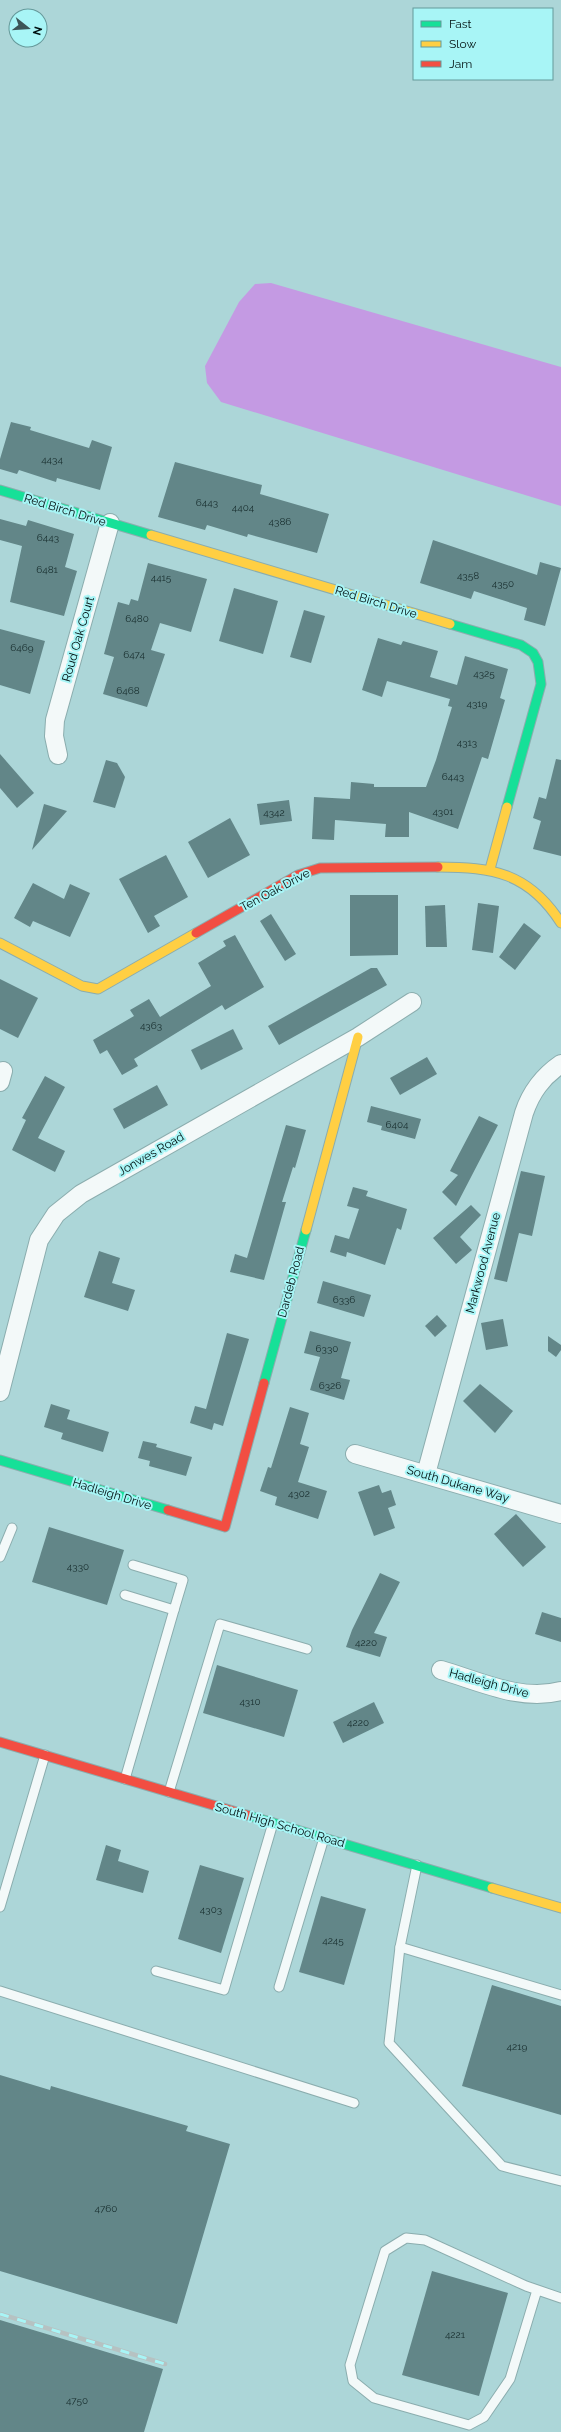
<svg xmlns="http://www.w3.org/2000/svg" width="561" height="2432" font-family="Raleway,sans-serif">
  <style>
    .water { fill: #c49ae3 }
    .building { fill: #628688 }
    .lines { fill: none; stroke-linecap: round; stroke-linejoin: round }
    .lane-casing { stroke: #8badae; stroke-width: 11 }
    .street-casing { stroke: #8badae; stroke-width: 20 }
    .fast-casing { stroke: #8badae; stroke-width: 11 }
    .slow-casing { stroke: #8badae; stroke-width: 11 }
    .jam-casing { stroke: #8badae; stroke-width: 11 }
    .lane { stroke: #f3f9f9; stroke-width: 9 }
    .street { stroke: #f3f9f9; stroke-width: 18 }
    .fast { stroke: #16e098; stroke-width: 9 }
    .slow { stroke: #ffcf43; stroke-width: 9 }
    .jam { stroke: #f24e42; stroke-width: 9 }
    .rail-casing { stroke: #b6c2c2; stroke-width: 4.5 }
    .rail { stroke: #a8f5f6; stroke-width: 3; stroke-dasharray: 9; stroke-linecap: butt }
    .labels { text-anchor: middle; stroke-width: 4; stroke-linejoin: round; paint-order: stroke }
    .number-label { font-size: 10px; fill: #182e2e }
    .street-label { font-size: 12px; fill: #001010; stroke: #a8f5f6 }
  </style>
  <rect width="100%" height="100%" fill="#acd6d8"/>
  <polygon class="water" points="271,283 561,367 561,506 221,402 207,383 205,366 239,302 255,284"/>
  <g class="building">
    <polygon points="11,422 31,427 30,430 89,448 92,440 112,447 100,490 57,478 56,482 19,470 17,474 0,469 0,459"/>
    <polygon points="175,462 262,485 260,494 329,514 317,553 248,534 247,537 207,525 205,530 158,517"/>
    <polygon points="0,519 26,526 28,520 74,534 65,567 77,571 64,616 10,602 22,546 0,540"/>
    <polygon points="433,540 537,575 540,562 561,568 545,626 524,620 527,608 474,591 471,599 420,583"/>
    <polygon points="148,563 207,579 191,632 160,623 151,650 165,654 147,707 103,694 114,657 104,654 118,602 129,605 131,599 138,601"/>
    <polygon points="234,588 278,601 263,654 219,641"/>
    <polygon points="304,610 325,616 311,663 290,657"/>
    <polygon points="0,629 45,641 30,694 0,685"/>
    <polygon points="378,638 401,645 403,641 438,651 430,677 457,685 465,656 508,669 500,698 505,700 488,759 482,757 458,829 409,812 409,837 385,837 386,824 335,820 334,840 312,839 314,797 350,799 351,782 374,784 374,787 426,787 436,760 452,707 448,706 450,699 387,681 382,697 362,690"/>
    <polygon points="0,754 34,793 17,808 0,788"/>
    <polygon points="556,759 561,760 561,856 533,849 541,821 533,818 539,797 546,799"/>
    <polygon points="106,760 117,763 125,777 115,808 93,802"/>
    <polygon points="289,800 292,821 260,825 257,804"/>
    <polygon points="44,804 67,811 32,850"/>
    <polygon points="230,818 250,855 208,878 188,842"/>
    <polygon points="166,855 188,897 154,916 160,926 148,933 119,879"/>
    <polygon points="33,883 64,899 70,884 90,893 70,937 33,921 30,927 14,918"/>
    <polygon points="350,895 398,895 398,955 350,956"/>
    <polygon points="478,903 499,906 493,953 472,950"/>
    <polygon points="445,905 447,947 426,947 425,906"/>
    <polygon points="271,914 296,954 285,961 260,921"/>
    <polygon points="524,923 541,936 515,970 499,957"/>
    <polygon points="235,935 264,987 225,1010 222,1005 134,1059 138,1066 122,1075 107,1050 100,1054 93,1040 134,1016 130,1010 149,999 160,1017 211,986 198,963 226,946 223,941"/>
    <polygon points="371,968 377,968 387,985 279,1045 268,1026"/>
    <polygon points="0,979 38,998 18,1038 0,1029"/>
    <polygon points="233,1029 243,1049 201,1070 191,1050"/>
    <polygon points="427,1057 437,1074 400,1095 390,1078"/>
    <polygon points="45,1076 65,1087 38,1138 65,1151 55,1172 12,1150 26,1120 22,1118"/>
    <polygon points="157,1085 168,1105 124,1129 113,1109"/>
    <polygon points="371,1106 421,1119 415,1139 381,1130 382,1126 367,1122"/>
    <polygon points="479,1116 498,1125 456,1206 442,1192 458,1175 450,1171"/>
    <polygon points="286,1125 306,1130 295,1168 293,1167 282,1202 286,1202 264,1280 230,1272 235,1254 247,1258"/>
    <polygon points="521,1171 545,1176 532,1236 519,1233 507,1282 494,1279"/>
    <polygon points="353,1187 368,1191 366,1196 407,1209 401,1230 397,1228 385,1265 347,1252 346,1257 330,1252 335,1235 349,1239 359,1209 347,1206"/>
    <polygon points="471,1205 481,1215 460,1237 472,1250 456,1264 433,1238"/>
    <polygon points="99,1251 120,1258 112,1283 135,1290 128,1311 84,1297"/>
    <polygon points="323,1281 371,1295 364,1317 317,1303"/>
    <polygon points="437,1315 447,1326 435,1337 425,1326"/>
    <polygon points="503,1319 508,1346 486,1350 481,1323"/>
    <polygon points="310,1331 351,1342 341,1378 350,1380 344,1400 310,1390 320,1357 304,1353"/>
    <polygon points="227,1333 249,1339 223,1426 214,1423 212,1430 190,1423 195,1406 206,1409"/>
    <polygon points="548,1336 561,1345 561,1350 556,1357 548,1351"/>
    <polygon points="480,1384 513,1411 495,1433 463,1401"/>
    <polygon points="51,1404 70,1410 67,1419 109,1432 103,1452 61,1439 63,1433 44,1427"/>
    <polygon points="290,1407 309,1413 300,1444 309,1447 298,1482 327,1491 318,1519 275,1505 277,1497 260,1491 268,1467 271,1468"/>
    <polygon points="143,1441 157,1444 156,1447 192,1457 186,1476 149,1466 150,1461 138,1458"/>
    <polygon points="379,1485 382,1493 391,1490 396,1505 388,1508 395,1528 374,1536 358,1492"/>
    <polygon points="516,1514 546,1547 523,1567 494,1534"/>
    <polygon points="49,1527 124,1550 107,1605 32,1582"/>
    <polygon points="380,1573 400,1582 374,1633 387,1637 380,1657 346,1647 352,1630"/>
    <polygon points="542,1612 561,1618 561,1642 535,1634"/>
    <polygon points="217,1665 298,1690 284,1737 203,1713"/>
    <polygon points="374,1702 384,1723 343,1743 333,1722"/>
    <polygon points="106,1845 121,1850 118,1861 149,1871 143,1893 96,1880"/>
    <polygon points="200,1865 244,1878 221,1953 178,1939"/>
    <polygon points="321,1896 366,1909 344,1985 299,1972"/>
    <polygon points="492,1985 561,2006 561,2115 462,2086"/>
    <polygon points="0,2075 50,2090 51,2086 188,2126 186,2131 230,2144 177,2324 0,2271"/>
    <polygon points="432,2271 508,2293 479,2396 402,2375"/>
    <polygon points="0,2320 163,2369 144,2432 0,2432"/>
  </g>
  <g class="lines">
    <g class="lane-casing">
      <g id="lane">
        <polyline points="0,1557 12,1528"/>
        <polyline points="133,1565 183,1580 174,1610"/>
        <polyline points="125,1595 174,1610 125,1779"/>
        <polyline points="169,1792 220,1624 307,1649"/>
        <polyline points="417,1865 400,1947 561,1995"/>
        <polyline points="0,1907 45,1755"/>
        <polyline points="400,1947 389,2043 502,2166 561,2181"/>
        <polyline points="156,1971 224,1990 273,1823"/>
        <polyline points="279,1987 324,1838"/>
        <polyline points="0,1991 354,2103"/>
        <polyline points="537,2290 510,2379 484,2417 469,2425 374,2398 353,2381 350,2365 385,2251 406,2238 425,2240 526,2286 561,2298"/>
      </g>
    </g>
    <g class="street-casing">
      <g id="street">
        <polyline points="58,755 54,736 55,720 110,523"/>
        <polyline points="0,1082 3,1071"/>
        <polyline points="0,1392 39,1240 56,1214 81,1194 358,1037 412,1002"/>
        <polyline points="355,1454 561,1514"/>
        <path d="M426 1474 524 1113C531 1092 542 1077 561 1064"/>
        <path d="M441 1670C479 1681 521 1702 561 1691"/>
      </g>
    </g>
    <g class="fast-casing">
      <g id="fast">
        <polyline points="0,490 151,535"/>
        <polyline points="450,624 521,645 533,653 538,662 541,684 507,807"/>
        <polyline points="264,1383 306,1230"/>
        <polyline points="0,1460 168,1510"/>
        <polyline points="250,1816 492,1888"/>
      </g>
    </g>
    <g class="slow-casing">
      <g id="slow">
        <polyline points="151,535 450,624"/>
        <path d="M438 867C493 867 529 873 561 923"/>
        <polyline points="490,869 507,807"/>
        <polyline points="0,943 82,986 98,989 196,933"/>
        <polyline points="306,1230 358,1037"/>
        <polyline points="492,1888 561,1908"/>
      </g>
    </g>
    <g class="jam-casing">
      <g id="jam">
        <polyline points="196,933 298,875 320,868 438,867"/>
        <polyline points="168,1510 225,1527 264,1383"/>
        <polyline points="0,1742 250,1816"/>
      </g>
    </g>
    <use href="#lane" class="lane"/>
    <use href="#street" class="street"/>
    <use href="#fast" class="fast"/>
    <use href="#slow" class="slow"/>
    <use href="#jam" class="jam"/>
    <g class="rail-casing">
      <polyline id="rail" points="0,2314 165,2364"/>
    </g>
    <use href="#rail" class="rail"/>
  </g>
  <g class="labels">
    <g class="number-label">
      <text x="52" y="463">4434</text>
      <text x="207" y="506">6443</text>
      <text x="243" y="511">4404</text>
      <text x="280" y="525">4386</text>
      <text x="48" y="541">6443</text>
      <text x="47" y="573">6481</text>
      <text x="468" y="579">4358</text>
      <text x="161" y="581">4415</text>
      <text x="503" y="587">4350</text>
      <text x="137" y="622">6480</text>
      <text x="22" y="651">6469</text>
      <text x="134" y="658">6474</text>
      <text x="484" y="677">4325</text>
      <text x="128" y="694">6468</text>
      <text x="477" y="707">4319</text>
      <text x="467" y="746">4313</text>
      <text x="453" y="780">6443</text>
      <text x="443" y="815">4301</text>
      <text x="274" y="816">4342</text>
      <text x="151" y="1029">4363</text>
      <text x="397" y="1128">6404</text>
      <text x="344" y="1303">6336</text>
      <text x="327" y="1352">6330</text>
      <text x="330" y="1389">6326</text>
      <text x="299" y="1497">4302</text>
      <text x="78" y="1570">4330</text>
      <text x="366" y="1646">4220</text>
      <text x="250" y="1705">4310</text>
      <text x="358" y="1726">4220</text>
      <text x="211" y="1913">4303</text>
      <text x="333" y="1944">4245</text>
      <text x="517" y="2050">4219</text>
      <text x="106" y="2212">4760</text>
      <text x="455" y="2338">4221</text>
      <text x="77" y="2404">4750</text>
    </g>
    <g class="street-label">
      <text transform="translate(65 510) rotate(17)" y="4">Red Birch Drive</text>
      <text transform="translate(376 602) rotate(17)" y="4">Red Birch Drive</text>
      <text transform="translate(78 639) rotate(-74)" y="4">Roud Oak Court</text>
      <text transform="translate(275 890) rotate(-28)" y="4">Ten Oak Drive</text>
      <text transform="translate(151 1154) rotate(-30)" y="4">Jonwes Road</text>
      <text transform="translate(483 1263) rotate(-75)" y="4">Markwood Avenue</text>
      <text transform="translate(291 1282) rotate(-75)" y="4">Dardeb Road</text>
      <text transform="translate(458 1484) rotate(16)" y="4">South Dukane Way</text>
      <text transform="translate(112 1494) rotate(17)" y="4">Hadleigh Drive</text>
      <text transform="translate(489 1683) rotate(15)" y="4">Hadleigh Drive</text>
      <text transform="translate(280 1825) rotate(16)" y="4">South High School Road</text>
    </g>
  </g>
  <rect x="413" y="8" width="140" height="72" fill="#a8f5f6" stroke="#65999a"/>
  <rect x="421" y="21" width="20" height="6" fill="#16e098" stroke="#65999a"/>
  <text x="449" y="28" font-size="12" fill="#001010">Fast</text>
  <rect x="421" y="41" width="20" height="6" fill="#ffcf43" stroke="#65999a"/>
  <text x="449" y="48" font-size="12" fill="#001010">Slow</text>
  <rect x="421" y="61" width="20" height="6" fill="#f24e42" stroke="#65999a"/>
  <text x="449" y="68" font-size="12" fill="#001010">Jam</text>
  <g transform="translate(28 28) rotate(107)"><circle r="19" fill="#a8f5f6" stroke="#65999a"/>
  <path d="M0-3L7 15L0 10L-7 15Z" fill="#3c5556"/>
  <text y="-6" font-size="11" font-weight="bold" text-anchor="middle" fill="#001010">N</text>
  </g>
</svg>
